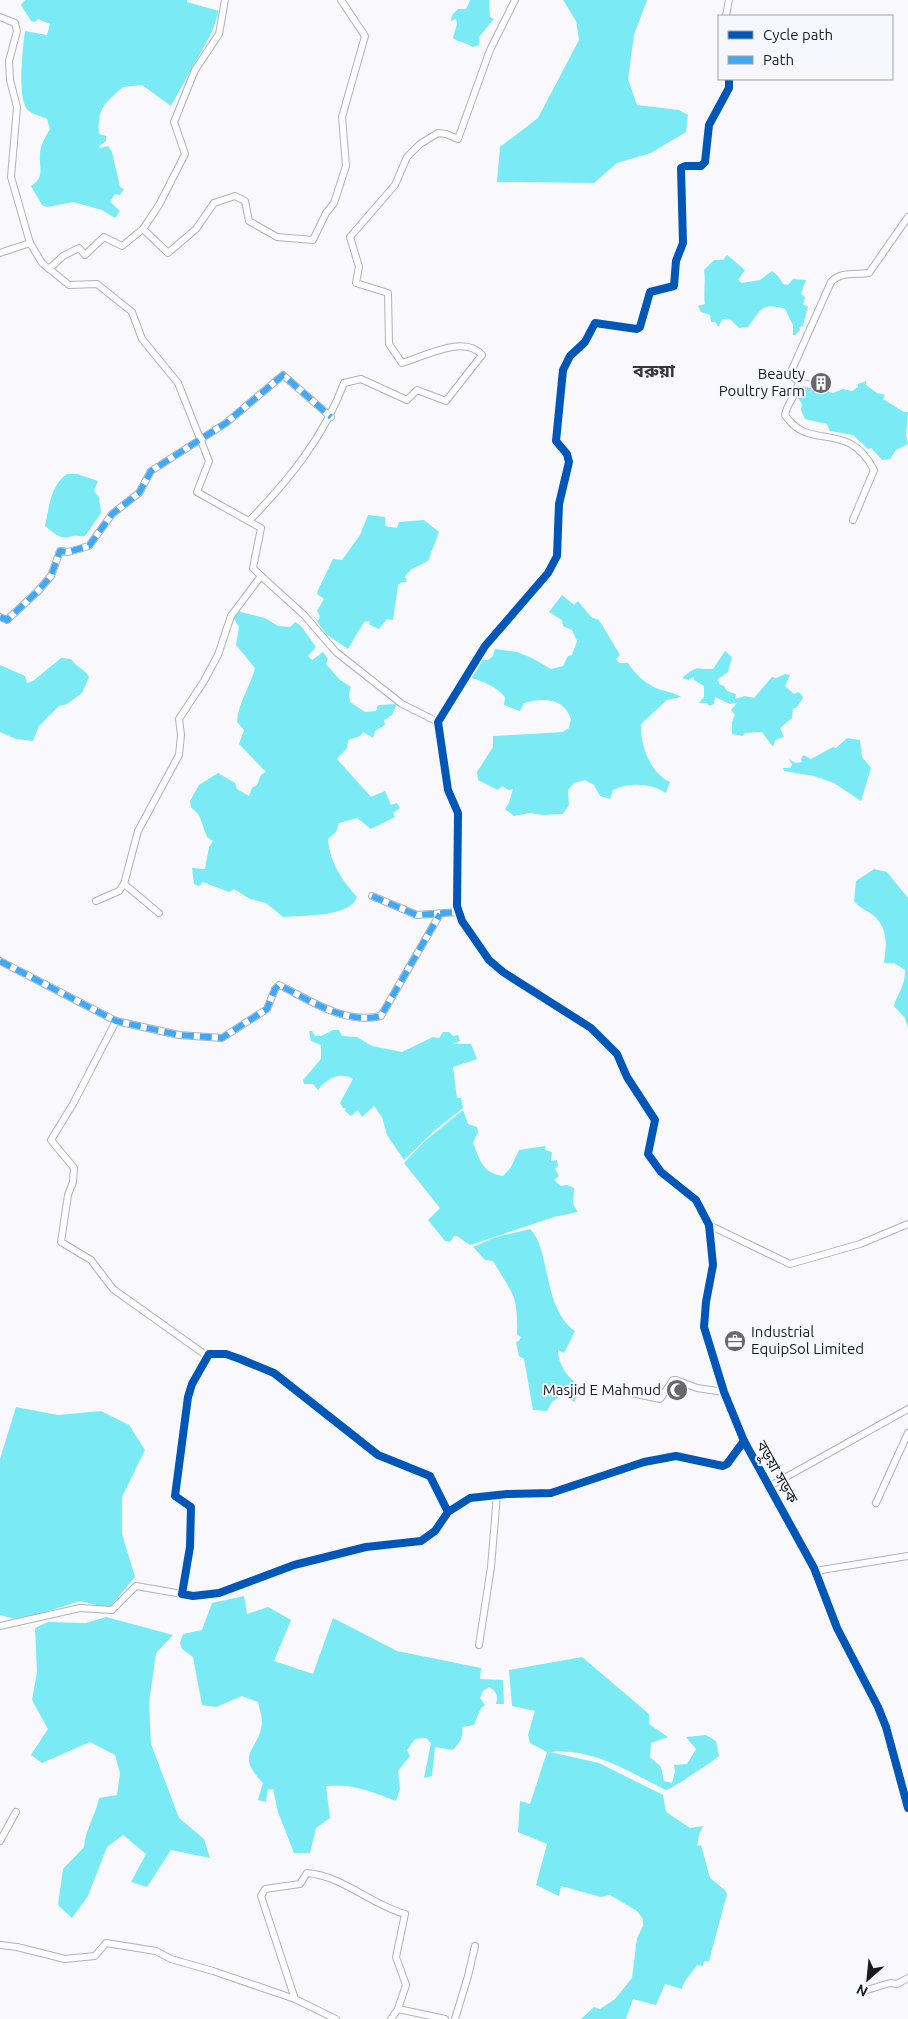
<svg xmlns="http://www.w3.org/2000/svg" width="908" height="2019" font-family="Ubuntu,'Noto Sans Bengali',sans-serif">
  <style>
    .water { fill: #7aeaf5 }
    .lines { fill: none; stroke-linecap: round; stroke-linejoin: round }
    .street-casing { stroke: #b2b2b5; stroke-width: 8 }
    .street { stroke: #fefeff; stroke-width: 6 }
    .quiet { stroke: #3fa9f5; stroke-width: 6; stroke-dasharray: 12 6; stroke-linecap: butt }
    .cycleway-casing { stroke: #f7f8ff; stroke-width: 11 }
    .cycleway { stroke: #0057b8; stroke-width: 8 }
    .labels { text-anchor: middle; stroke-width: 4; stroke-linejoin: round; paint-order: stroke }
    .poi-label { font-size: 15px; fill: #1a1a1d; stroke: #f7f8ff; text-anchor: end }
    .street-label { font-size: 15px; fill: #1a1a1d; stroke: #f7f8ff }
    .quarter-label { font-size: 18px; font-weight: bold; fill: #36373e; stroke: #f7f8ff }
  </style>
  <rect width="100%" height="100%" fill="#f9f9fd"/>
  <g class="water">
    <path d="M25 0H187V2L219 11 212 32 171 106 142 85 123 87C104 104 97 108 99 134L106 136V141L99 146 100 148 108 146 112 152 120 187 124 189 120 195 115 194 110 202 120 211 115 218 102 210 73 202 47 207 42 205 31 186C45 177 39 169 40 155 40 146 45 137 50 129L47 119C42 116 34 115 29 111 16 102 23 46 25 31L47 35 50 24 38 19 35 22 31 21 21 5Z"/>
    <path d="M470 0H489L490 17 494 19 479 37V45L473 47C467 42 459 43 453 38L457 24 456 19 451 21 452 15 458 9H466Z"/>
    <polygon points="563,0 647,0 634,35 628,79 637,105 679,110 688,115 686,132 651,153 617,163 594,183 497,182 500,147 538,118 579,40 576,21"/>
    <path d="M727 255 745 270 738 280 742 283 760 280 772 271 778 276 783 284 788 285 793 279 806 280 801 294 805 297 803 305 808 306 803 326 799 327 800 330 795 335H793V325L785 309C762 302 761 309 748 327L739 328 731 320 722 319 719 327 715 322H711L710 315 701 312 698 306 705 304C703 292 706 282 704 270L714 260H723Z"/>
    <polygon points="866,381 866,385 877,393 885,395 883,399 904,412 908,412 906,436 908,444 896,450 890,459 882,460 871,448 868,449 853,435 830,431 827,424 805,419 801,410 802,404 796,395 797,390 807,384 813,391 825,393 826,391 833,393 843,389 852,391 858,387 858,384"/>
    <path d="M67 474H77L98 481 94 491 99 497 101 513 85 536C81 537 77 535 73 536 59 540 57 535 45 526 49 508 50 486 67 474Z"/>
    <polygon points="368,515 385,517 385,526 397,528 399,522 424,520 439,532 428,561 412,569 405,576 407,582 402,582 398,585 393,620 387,619 379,629 370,625 369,621 364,622 348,649 326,634 312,614 318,621 320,616 317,611 324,599 317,594 318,590 333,559 342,560 360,535"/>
    <path d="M562 595 574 605 578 601 591 617 599 620 620 655 616 659 619 663H628C633 672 647 685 658 689 667 692 673 692 681 697L667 700 641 724C640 745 650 773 670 782L666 793C652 783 628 782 613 790L610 799 600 796 594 785 585 780 574 783 568 790 569 805 563 814 543 815 530 813 514 816 505 809 509 803 513 789 509 790 502 786 498 790 478 780 477 772 493 747V736L563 732 569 728 571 719C563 697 543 698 524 703L520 711 504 705 505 697C495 685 483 682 469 677L475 668 477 659 488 660 493 656 495 649 517 652 532 658 551 669 563 666 568 656 572 655 577 641 572 630 563 626 562 620 549 612Z"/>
    <path d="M237 611 265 618 278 626 290 627 295 622 301 626 316 647 308 656 312 660 323 652 328 659 326 664 340 680 351 687 349 693 350 702 365 712 376 711 378 705 397 704 392 715 384 720 385 725 375 731 373 738 363 732 360 736 348 740 347 748 337 759 371 797 385 791 391 805 397 803 400 808 393 813 395 817 371 829 357 818 339 823 336 832 328 839C330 863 342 880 357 897 350 918 301 915 283 917L266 903 250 899 234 889 229 892 203 882 199 886 194 884 192 868 205 869 209 847 213 841 207 837 199 815 191 807 190 801 199 785 218 773 235 783 237 789 249 796 252 788 257 785 261 775 266 772 239 744 244 730 237 722C238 703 250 687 255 668L236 645 239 627 233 617Z"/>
    <path d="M725 651 732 657 728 672 718 679 719 684 724 686 727 691 736 694 735 699 745 696 754 698 772 677 776 678 785 674 790 675 785 686 794 694 798 692 801 694 803 698 796 708H793L792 718 780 728 784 737 775 740 773 747 762 732 745 733 743 736 732 734V722L735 715 731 710 737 703 730 704 715 697 714 704 709 706 707 703H699L704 697V686L694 680V677L688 680 682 678C699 664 694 670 713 669Z"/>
    <path d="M61 658 71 659C76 667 85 669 89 677L82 693 67 704 59 706 39 726 33 741 16 739 0 732V665L25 676 27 683 33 681Z"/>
    <polygon points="847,738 860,740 862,757 871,768 861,801 834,783 814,776 784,771 783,768 791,768 792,764 789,759 796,763 802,762 801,759 803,755 811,759 833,747 836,748"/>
    <path d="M874 869 887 872 908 898V1028L905 1018 894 1006C898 992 905 988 905 970L894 963H884C886 944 889 929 873 915 866 910 860 908 854 901L856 881Z"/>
    <path d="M333 1030H339L342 1036 357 1037 372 1046 402 1052 433 1037 439 1038 443 1032H449L453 1036 458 1035 460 1041 452 1044H471L477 1059 453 1067 457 1098H461L463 1108 434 1131 404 1160 387 1135 382 1117 374 1106 362 1117 358 1110 351 1116 345 1111 346 1108H343L340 1103 353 1079C340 1071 326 1079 318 1090L313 1084H304L303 1080 321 1059V1045L311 1041 309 1031H312L315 1036H321Z"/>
    <path d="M463 1110 468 1124 477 1127 478 1132 473 1143C480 1161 483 1173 503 1176L511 1167 519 1150 545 1146V1150L552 1152 551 1161 557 1160 558 1166 555 1169 559 1176 554 1180 561 1186 567 1185 574 1188 573 1204 578 1212 554 1217 470 1245 457 1236H454L450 1242 445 1241 428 1220 440 1208 404 1163 425 1141Z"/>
    <path d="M530 1229C551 1249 542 1308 575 1331L564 1353 558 1350C559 1369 569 1377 582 1389L574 1402 563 1394 552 1402 547 1411 533 1410 524 1359 519 1356 516 1342 519 1341 521 1337 517 1335C518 1294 513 1295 493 1261L485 1260 473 1247 496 1237Z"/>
    <polygon points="16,1407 58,1415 101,1411 129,1425 145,1450 122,1497 122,1534 135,1577 109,1608 80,1601 19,1620 0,1615 0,1459"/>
    <path d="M244 1596 247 1614 268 1607 291 1620 274 1661 313 1674 333 1618 397 1651 481 1668 480 1679 503 1680 504 1704H496C498 1695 497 1692 489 1687L483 1691 480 1698 485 1705 481 1708 474 1725 462 1727C464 1737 460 1742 453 1750L435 1747 432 1776 424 1778 431 1743 426 1738 415 1739 407 1750 410 1756 398 1771 400 1789 396 1801C373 1792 351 1783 326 1786L330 1818 316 1828 310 1853H294L278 1812 273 1789H268L266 1802 258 1800 263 1783C233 1752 260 1751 262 1722 262 1716 259 1708 258 1702L242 1696 216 1707 202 1705 193 1657 182 1649 180 1643 183 1634 202 1630 212 1603Z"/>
    <path d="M106 1617 173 1635 156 1653 149 1703 151 1744 179 1818 204 1839 210 1858 171 1850 147 1887 131 1882 146 1854 123 1835 107 1847 88 1896 72 1918 58 1905 63 1869 84 1847C85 1830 96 1815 99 1798L117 1795 120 1773 115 1755 90 1742 42 1763 31 1755 48 1729 32 1700 37 1672 35 1628 48 1622 86 1623Z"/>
    <path d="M582 1657 649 1714V1724L668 1737 651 1743 650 1757 661 1767 664 1781 672 1783 675 1771 674 1765 687 1764 696 1749 686 1737 706 1735 716 1741 719 1756C716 1759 670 1790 666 1790 627 1771 594 1748 550 1752L599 1763 663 1795 666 1812 690 1828 703 1826 699 1835 697 1846 701 1845 710 1878 725 1890 727 1894 709 1961H704L703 1966 697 1965C692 1973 683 1981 682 1989L665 1984 656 2005 633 1999 626 2019H581L594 2007 600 2009 615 1999 632 1978 637 1938 643 1926V1919L637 1911 610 1895 601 1897 561 1886 559 1896 536 1885 547 1844 518 1832 520 1801 530 1804 547 1752 530 1743 528 1735 535 1711 512 1706 509 1670Z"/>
  </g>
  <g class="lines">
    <g class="street-casing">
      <g id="street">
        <polyline points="726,16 729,0"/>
        <polyline points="0,17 15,23 17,31 9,61 10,80 17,107 11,177 30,243"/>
        <polyline points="729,79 729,88 709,125 705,162 701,166 685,166 681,168 683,243 676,261 674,286 650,292 640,327 637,329 595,323 585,342 570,356 563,370 556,441 567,454 569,462 559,504 557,556 548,573 485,646 438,722 448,790 458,813 457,906 462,921 489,960 503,972 591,1028 617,1054 627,1077 655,1120 648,1154 661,1172 696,1200 709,1225 713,1265 706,1302 704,1327 724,1392 744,1441 814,1568 837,1628 878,1707 886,1727 908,1808"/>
        <polyline points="143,229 168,253 196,229 214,203 235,196 245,201 249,221 277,237 313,240 326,213 334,203 346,166 342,117 365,36 341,0"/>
        <polyline points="0,253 30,243 42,263 69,285 97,284 132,312 142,339 178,383 209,461 197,492 261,528 253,568 261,576"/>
        <polyline points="49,269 63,256 79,248 85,255 104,237 122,246 143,229 159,205 185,154 174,122 195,70 219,34 225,0"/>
        <polyline points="799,382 814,386"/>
        <path d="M853 520 874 470C847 418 810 453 785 415 787 403 797 394 799 382L790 374 831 282C841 271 856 275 869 273L908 217"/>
        <path d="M249 521C289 480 324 437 344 383L361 379 407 400 417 390 446 401 482 355C464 334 423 357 402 363L389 344 388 293 356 283 359 267 350 237 395 185 407 157 420 144 438 133 446 134 458 139 490 50 515 0"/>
        <polyline points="0,617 7,620 37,592 51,576 60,551 68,552 89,546 112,514 139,493 151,471 226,423 283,375 331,417"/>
        <polyline points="124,884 159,913"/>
        <polyline points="372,896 417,915 458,912"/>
        <polyline points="96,901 119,891 124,884 138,831 179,755 181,735 179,719 204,681 218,655 231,616 261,576 304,615 336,652 402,704 438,722"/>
        <path d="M0 961 116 1021 179 1035 222 1038 267 1009 275 989 279 985C310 1000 345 1025 381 1016L440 914"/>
        <polyline points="116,1021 73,1104 51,1140 74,1168 73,1182 68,1195 61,1242 91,1260 113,1289 207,1356"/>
        <polyline points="709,1225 790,1264 860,1244 908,1224"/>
        <polyline points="627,1392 660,1399 673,1380 676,1380 697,1388 724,1392"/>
        <polyline points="770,1486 908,1409"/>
        <polyline points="876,1503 908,1433"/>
        <polyline points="448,1512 430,1476 378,1455 274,1373 240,1359 226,1354 209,1354 192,1384 188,1397 175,1496 191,1507 190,1547 182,1594 193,1596 219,1593 294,1565 366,1547 421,1541 435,1531 448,1512 470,1498 507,1494 551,1493 644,1462 676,1456 723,1466 727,1464 744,1441"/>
        <polyline points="815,1571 908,1556"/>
        <polyline points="0,1626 80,1608 112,1610 136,1586 182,1594"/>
        <polyline points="479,1645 491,1567 497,1495"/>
        <polyline points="0,1841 16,1812"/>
        <polyline points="0,1945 17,1947 65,1959 95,1956 106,1943 156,1951 171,1959 213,1971 295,1999"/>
        <polyline points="860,1992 890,1983 897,1984 908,1978"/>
        <path d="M336 2019 295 1999 261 1896 265 1889 300 1884 307 1873C343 1876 370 1904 405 1914L396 1957 406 1985 398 2009 445 2019"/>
        <polyline points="391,2019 398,2009"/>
        <polyline points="455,2019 468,1976 475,1946"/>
      </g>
    </g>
    <use href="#street" class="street"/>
    <g class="quiet">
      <polyline points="0,617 7,620 37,592 51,576 60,551 68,552 89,546 112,514 139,493 151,471 226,423 283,375 331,417"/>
      <polyline points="372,896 417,915 458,912"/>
      <path d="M0 961 116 1021 179 1035 222 1038 267 1009 275 989 279 985C310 1000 345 1025 381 1016L440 914"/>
    </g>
    <g class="cycleway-casing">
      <g id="cycleway">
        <polyline points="729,79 729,88 709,125 705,162 701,166 685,166 681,168 683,243 676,261 674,286 650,292 640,327 637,329 595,323 585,342 570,356 563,370 556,441 567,454 569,462 559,504 557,556 548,573 485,646 438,722 448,790 458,813 457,906 462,921 489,960 503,972 591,1028 617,1054 627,1077 655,1120 648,1154 661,1172 696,1200 709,1225 713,1265 706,1302 704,1327 724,1392 744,1441 814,1568 837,1628 878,1707 886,1727 908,1808"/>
        <polyline points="448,1512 430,1476 378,1455 274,1373 240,1359 226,1354 209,1354 192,1384 188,1397 175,1496 191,1507 190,1547 182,1594 193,1596 219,1593 294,1565 366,1547 421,1541 435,1531 448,1512 470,1498 507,1494 551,1493 644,1462 676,1456 723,1466 727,1464 744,1441"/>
      </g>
    </g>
    <use href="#cycleway" class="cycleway"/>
  </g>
  <defs>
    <g id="building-disc" transform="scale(1.125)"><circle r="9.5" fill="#68686b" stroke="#f7f8ff"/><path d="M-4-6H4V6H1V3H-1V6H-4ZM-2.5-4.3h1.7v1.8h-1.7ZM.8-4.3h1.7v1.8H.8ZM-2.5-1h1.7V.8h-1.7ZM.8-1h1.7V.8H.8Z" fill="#fff"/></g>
    <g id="office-disc" transform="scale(1.125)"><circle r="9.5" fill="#68686b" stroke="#f7f8ff"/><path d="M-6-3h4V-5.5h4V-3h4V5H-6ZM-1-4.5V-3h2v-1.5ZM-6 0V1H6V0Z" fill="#fff"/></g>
    <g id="mosque-disc" transform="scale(1.125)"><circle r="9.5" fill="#68686b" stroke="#f7f8ff"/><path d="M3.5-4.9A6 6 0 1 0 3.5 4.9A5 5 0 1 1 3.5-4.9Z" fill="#fff"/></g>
  </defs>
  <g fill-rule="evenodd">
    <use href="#building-disc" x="821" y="383"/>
    <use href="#office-disc" x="735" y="1341"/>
    <use href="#mosque-disc" x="677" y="1390"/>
  </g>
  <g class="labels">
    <g class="poi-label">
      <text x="805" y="379">Beauty<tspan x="805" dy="17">Poultry Farm</tspan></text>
      <text x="751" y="1337" text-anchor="start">Industrial<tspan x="751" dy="17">EquipSol Limited</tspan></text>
      <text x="661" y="1395">Masjid E Mahmud</text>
    </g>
    <g class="street-label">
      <text transform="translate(777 1472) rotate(61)" y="5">বড়ুয়া সড়ক</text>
    </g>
    <g class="quarter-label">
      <text x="654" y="377">বরুয়া</text>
    </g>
  </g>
  <rect x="718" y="15" width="175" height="65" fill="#f7f8ff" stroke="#9f9fa5"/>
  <rect x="728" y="31" width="25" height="8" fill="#0057b8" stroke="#9f9fa5"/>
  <text x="763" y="40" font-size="15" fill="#1a1a1d">Cycle path</text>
  <rect x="728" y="56" width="25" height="8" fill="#3fa9f5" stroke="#9f9fa5"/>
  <text x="763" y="65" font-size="15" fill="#1a1a1d">Path</text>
  <g transform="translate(868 1979) rotate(207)" stroke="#f7f8ff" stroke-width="4" paint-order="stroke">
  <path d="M0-4L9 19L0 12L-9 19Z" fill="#1a1a1d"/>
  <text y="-8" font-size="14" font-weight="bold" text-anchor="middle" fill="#1a1a1d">N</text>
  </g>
</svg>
